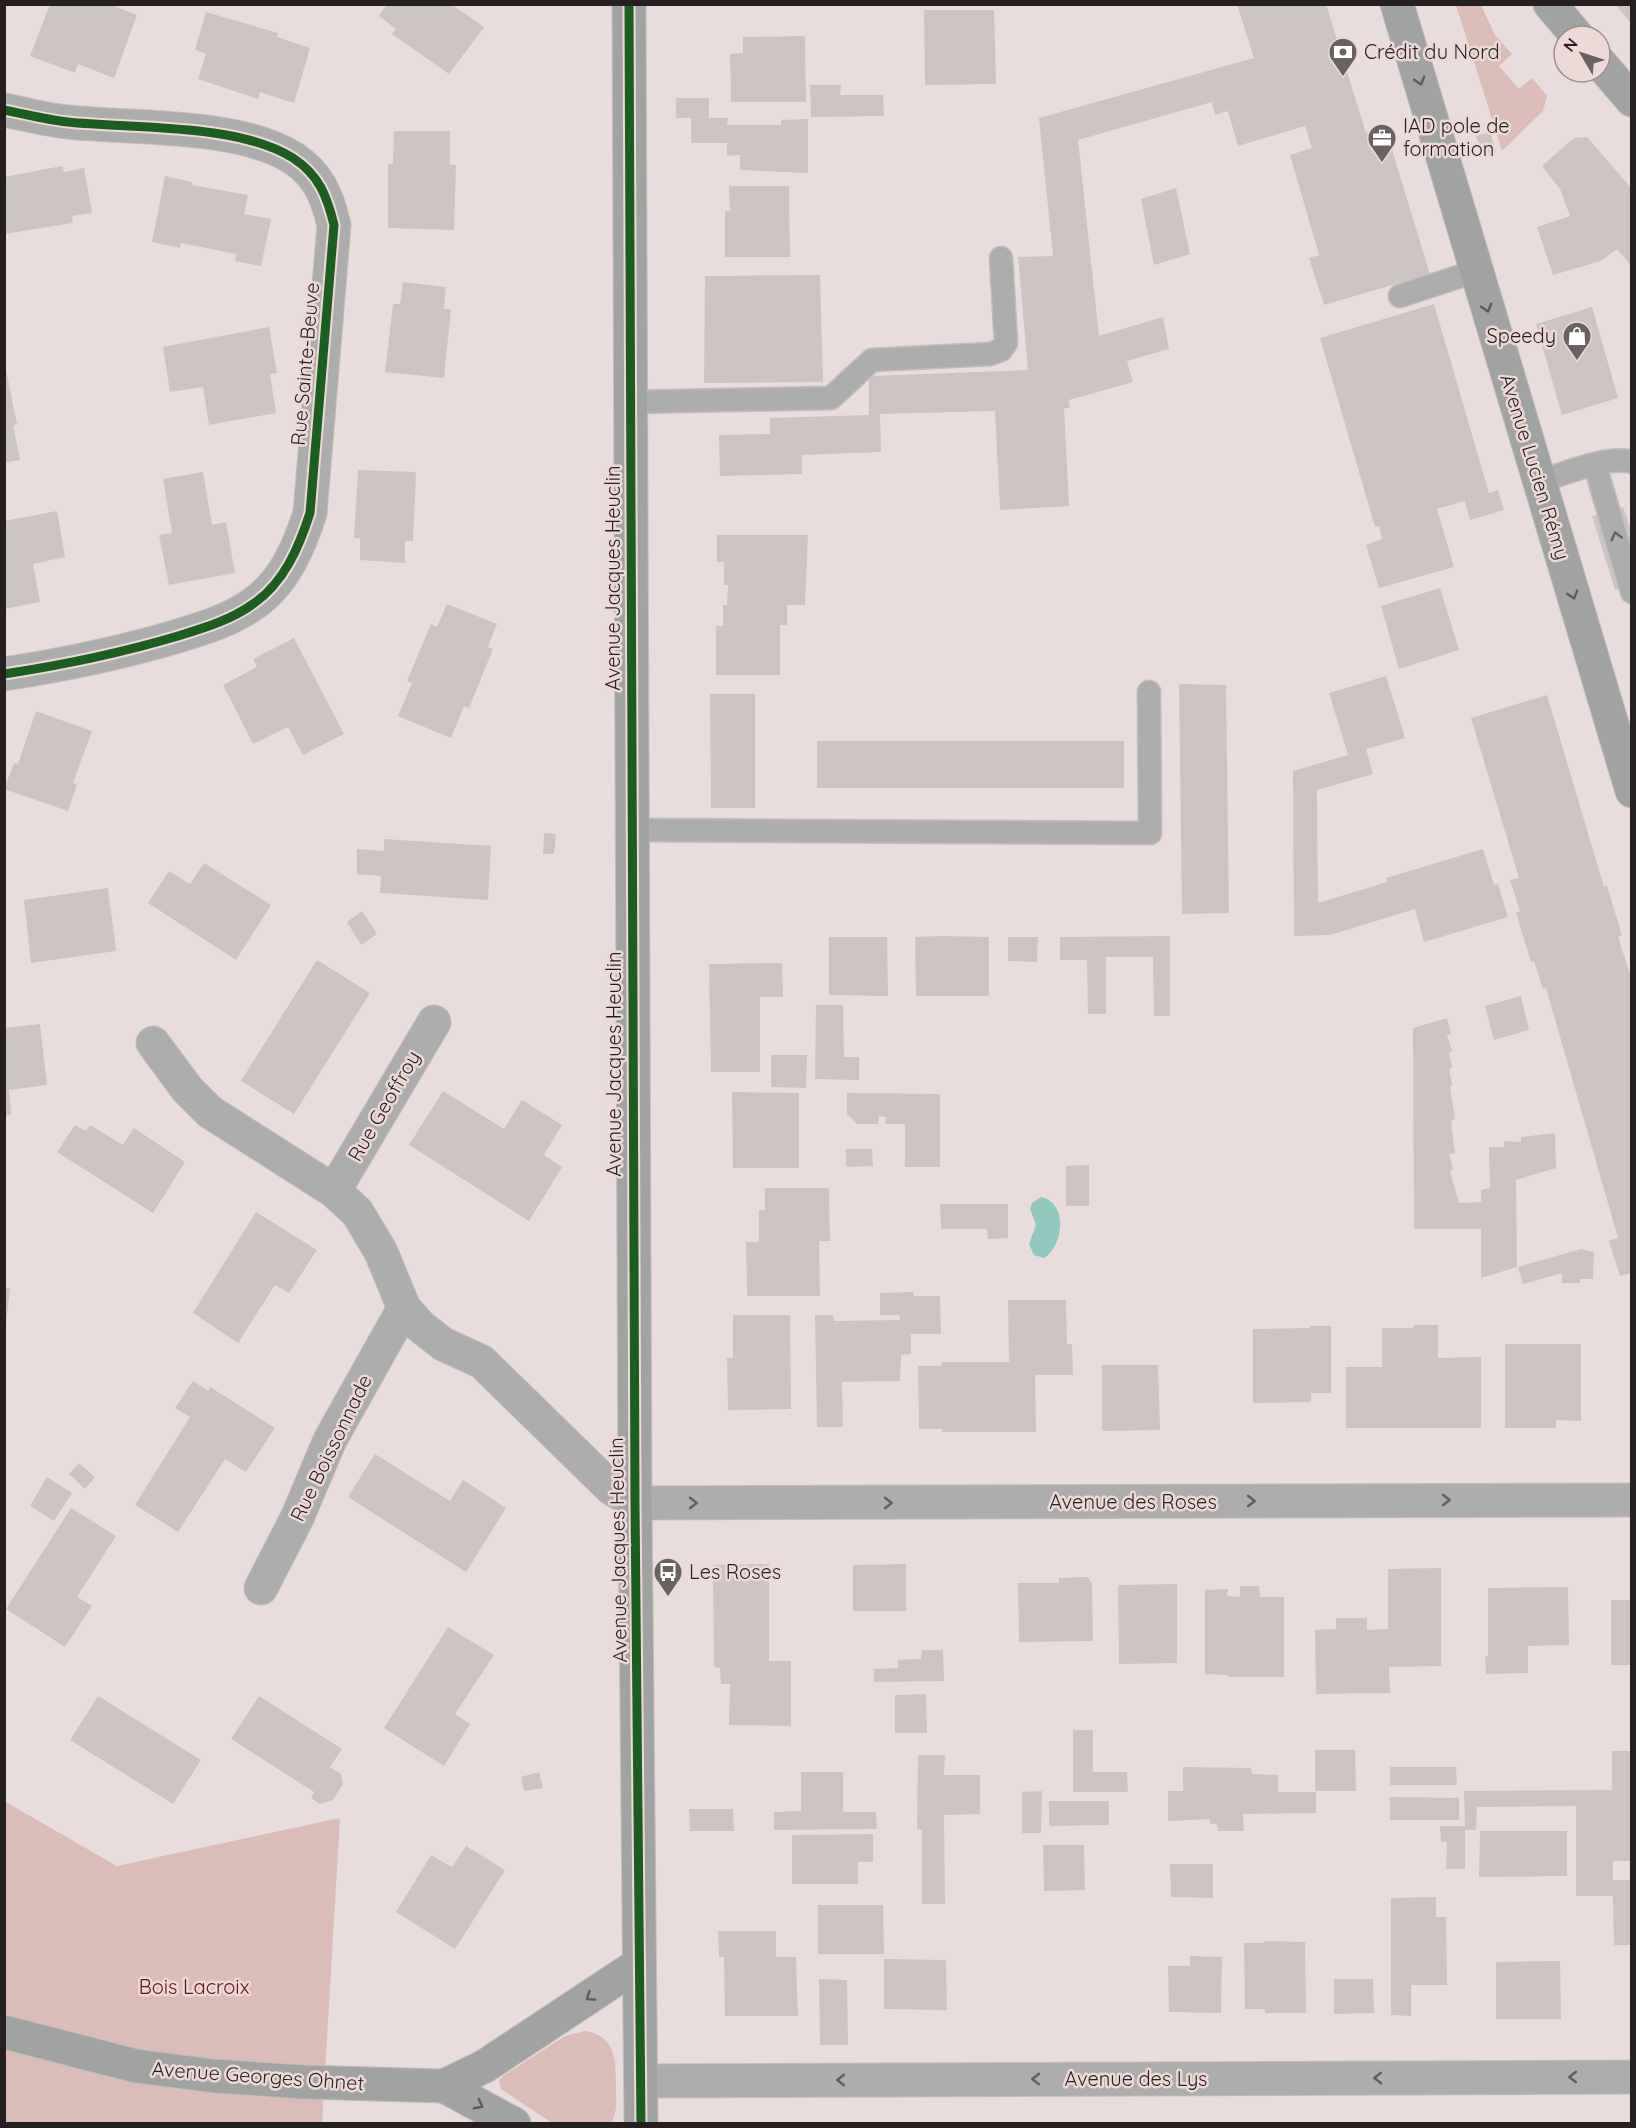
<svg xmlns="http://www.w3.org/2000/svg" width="1636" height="2128" font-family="Quicksand,sans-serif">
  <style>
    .green { fill: #dbbcb9 }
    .water { fill: #91c9bf }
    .building { fill: #ccc4c3 }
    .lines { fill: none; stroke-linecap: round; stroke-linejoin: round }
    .lane-casing { stroke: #c4bcbb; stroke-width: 25 }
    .street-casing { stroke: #c4bcbb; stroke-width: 35 }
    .secondary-casing { stroke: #c4bcbb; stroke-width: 35 }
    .lane { stroke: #acadac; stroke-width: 22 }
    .street { stroke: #acadac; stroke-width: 33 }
    .secondary { stroke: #a1a3a2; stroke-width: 33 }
    .cycleway-casing { stroke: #edd9d7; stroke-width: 13 }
    .cycleway { stroke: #1b5e20; stroke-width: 9 }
    .oneway { stroke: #5d5a5a }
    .oneway2 { stroke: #625f5e }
    .labels { text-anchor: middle; stroke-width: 5; stroke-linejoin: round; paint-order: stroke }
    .poi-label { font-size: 20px; fill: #261f1f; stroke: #edd9d7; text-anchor: start }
    .street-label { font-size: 20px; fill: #261f1f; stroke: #edd9d7 }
    .park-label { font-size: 20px; fill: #641115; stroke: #edd9d7 }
  </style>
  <rect width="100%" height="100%" fill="#e8dddc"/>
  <g class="green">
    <polygon points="1456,5 1481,5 1495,35 1512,54 1499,66 1519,89 1532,78 1547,96 1543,111 1502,151"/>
    <polygon points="4,1801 117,1866 340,1818 322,2123 371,2123 5,2123"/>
    <path d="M585 2031C616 2036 616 2060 616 2086 616 2099 618 2112 611 2123H552L501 2089 499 2081 503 2076 565 2036Z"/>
  </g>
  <path class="water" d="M1041 1197C1068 1202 1064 1246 1044 1258L1034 1255 1029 1244 1036 1225 1030 1209 1032 1203Z"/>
  <g class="building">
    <polygon points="50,4 109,4 137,15 114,78 78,64 75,73 30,56"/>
    <polygon points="387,4 451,4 484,27 449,74 392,34 396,29 379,16"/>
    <polygon points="1237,4 1326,4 1366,133 1385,127 1430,274 1324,305 1309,258 1319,255 1290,155 1312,148 1305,126 1238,146 1228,111 1215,115 1212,102 1078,140 1099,336 1163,317 1169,349 1127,361 1133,382 1069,400 1070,408 1064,408 1069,506 1000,510 995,411 880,414 881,452 802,455 802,474 720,476 719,435 770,434 770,418 869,415 869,376 1028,370 1018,257 1053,256 1039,118 1254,58"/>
    <polygon points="1615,4 1632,4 1632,24"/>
    <polygon points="924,10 994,10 996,84 925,85"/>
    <polygon points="206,12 278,33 277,37 310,48 294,103 260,92 258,99 198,79 206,54 195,50"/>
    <polygon points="805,36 806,102 731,102 730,54 743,53 743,37"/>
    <polygon points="810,85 841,85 840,95 883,95 884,116 811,117"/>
    <polygon points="676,98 709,98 709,118 728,118 727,125 781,125 781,120 808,119 808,173 740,170 740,155 727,156 727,143 691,143 691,118 676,118"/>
    <polygon points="394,131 450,131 450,165 456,165 454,230 388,228 388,164 393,164"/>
    <polygon points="1490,132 1496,151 1481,155 1476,136"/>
    <polygon points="1587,137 1632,189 1632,267 1617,249 1601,261 1553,275 1537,227 1570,216 1560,189 1542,166 1574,138"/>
    <polygon points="62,166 64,172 84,168 92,213 72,216 73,223 4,234 4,177"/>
    <polygon points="165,176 192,182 192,185 248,195 244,214 271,219 261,266 235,261 236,254 181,243 180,248 152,242"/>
    <polygon points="729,186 789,186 790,257 725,257 725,211 730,211"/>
    <polygon points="1176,188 1190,254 1154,265 1141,199"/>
    <polygon points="820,275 823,382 704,383 705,276"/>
    <polygon points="403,282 446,287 444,309 451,309 444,378 385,372 393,304 400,304"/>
    <polygon points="1434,304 1489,493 1498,490 1504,510 1470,520 1465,501 1437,509 1454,567 1379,588 1366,545 1382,539 1379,526 1375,527 1320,338"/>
    <polygon points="1592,307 1618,398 1562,415 1536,324"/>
    <polygon points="269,327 277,373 270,374 276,413 209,425 203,387 170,392 163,347"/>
    <polygon points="4,360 17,424 13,425 20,460 4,463"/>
    <polygon points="358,470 416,472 413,541 405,541 405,563 360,560 360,538 354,538"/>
    <polygon points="203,472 212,525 226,522 235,573 169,585 159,535 172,533 163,479"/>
    <polygon points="1623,507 1632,532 1632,586 1615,590 1592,516"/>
    <polygon points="57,511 65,557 33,564 40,602 4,609 4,521"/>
    <polygon points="717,535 808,535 805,605 787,605 787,625 780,625 780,675 716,675 716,626 723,626 723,605 727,605 728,585 724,585 724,562 717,562"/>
    <polygon points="1440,588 1459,650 1399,669 1381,606"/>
    <polygon points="447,604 497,624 488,647 493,649 469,708 464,706 451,738 398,716 412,683 407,681 431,624 437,627"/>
    <polygon points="294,638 344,734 303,755 288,727 253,744 223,685 257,667 253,659"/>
    <polygon points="1386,676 1405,738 1366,749 1373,774 1317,790 1318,903 1387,882 1386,878 1483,849 1494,885 1498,884 1508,917 1424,942 1415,909 1330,935 1294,936 1293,771 1348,755 1329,693"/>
    <polygon points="1179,684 1226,685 1229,913 1182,914"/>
    <polygon points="710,694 755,694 755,808 711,808"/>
    <polygon points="1547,695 1604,887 1607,886 1622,935 1618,937 1632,980 1632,1273 1620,1276 1609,1241 1618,1238 1546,988 1543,989 1534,961 1531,962 1516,913 1520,911 1510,880 1519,878 1471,718"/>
    <polygon points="36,711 92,731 73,783 77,784 68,811 4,789 14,763 18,764"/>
    <rect x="817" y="741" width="307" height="47"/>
    <polygon points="544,833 556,834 554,854 543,854"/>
    <polygon points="384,839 491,846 488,900 380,893 381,876 357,874 357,849 384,851"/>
    <polygon points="204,863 271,905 236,960 148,903 169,871 190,884"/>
    <polygon points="108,888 116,951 31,963 24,900"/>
    <polygon points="362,911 377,934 361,945 347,922"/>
    <polygon points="939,936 989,937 989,996 916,996 915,937"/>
    <polygon points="1170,936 1170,1016 1154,1016 1153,957 1106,957 1106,1014 1088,1014 1087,960 1060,960 1060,937"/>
    <polygon points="829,937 887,937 888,996 829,995"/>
    <polygon points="1008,937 1038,937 1037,962 1008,961"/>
    <polygon points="317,960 370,993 294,1114 241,1081"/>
    <polygon points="782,963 783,997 760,997 760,1072 711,1072 709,964"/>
    <polygon points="1521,996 1529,1030 1494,1040 1485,1006"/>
    <polygon points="816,1005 843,1005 844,1057 859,1057 859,1080 815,1079"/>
    <polygon points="1447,1018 1451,1034 1447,1035 1452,1051 1449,1052 1452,1068 1449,1069 1452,1085 1450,1086 1455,1119 1451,1121 1455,1153 1449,1154 1453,1169 1450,1171 1459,1203 1481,1202 1481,1190 1490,1188 1489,1147 1504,1147 1504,1141 1521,1142 1521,1137 1555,1133 1556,1168 1516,1180 1517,1267 1481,1278 1481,1229 1414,1229 1413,1028"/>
    <polygon points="40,1024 47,1085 9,1090 11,1115 4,1116 4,1028"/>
    <polygon points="771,1055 807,1055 806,1088 771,1087"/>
    <polygon points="443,1091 504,1129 522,1100 562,1125 544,1155 562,1167 529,1221 409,1145"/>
    <polygon points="732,1092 799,1093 799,1168 733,1168"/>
    <polygon points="847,1093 940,1094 940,1167 905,1167 905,1124 885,1124 886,1117 879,1116 878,1124 857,1124 847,1114"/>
    <polygon points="75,1125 86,1131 90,1125 123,1145 134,1128 185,1162 153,1213 57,1152"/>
    <polygon points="846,1149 872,1149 873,1166 846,1167"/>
    <polygon points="1089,1165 1089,1206 1066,1206 1066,1166"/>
    <polygon points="765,1188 829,1188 830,1241 819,1241 820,1296 747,1296 746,1242 759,1242 759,1210 765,1210"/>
    <polygon points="940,1204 1008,1204 1008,1238 988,1239 987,1229 941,1229"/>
    <polygon points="256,1212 317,1250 289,1293 275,1285 238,1343 193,1313"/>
    <polygon points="1581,1249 1594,1252 1593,1279 1580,1279 1580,1283 1562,1283 1562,1273 1523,1284 1518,1267"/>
    <polygon points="4,1288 10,1288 6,1323 4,1323"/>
    <polygon points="913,1292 914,1296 940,1296 941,1334 911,1334 911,1354 901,1355 900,1381 842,1382 843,1427 817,1427 815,1315 833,1315 834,1321 900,1320 899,1315 880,1315 880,1293"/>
    <polygon points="1008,1300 1066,1300 1067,1344 1072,1344 1073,1375 1035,1375 1036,1432 942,1432 942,1429 919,1429 918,1366 941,1366 942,1362 1009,1362"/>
    <polygon points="733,1315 790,1315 791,1409 728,1410 727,1358 733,1358"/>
    <polygon points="1414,1325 1438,1325 1438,1358 1481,1357 1481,1428 1346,1428 1346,1367 1382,1367 1382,1328 1414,1328"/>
    <polygon points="1310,1326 1331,1326 1331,1393 1311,1393 1311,1402 1253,1403 1253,1329 1310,1328"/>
    <polygon points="1505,1344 1581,1344 1581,1421 1556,1420 1556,1428 1505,1428"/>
    <polygon points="1102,1365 1158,1365 1160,1430 1102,1431"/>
    <polygon points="193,1381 208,1391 210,1387 275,1428 246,1472 225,1459 178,1532 135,1505 190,1417 175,1408"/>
    <polygon points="375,1454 450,1501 463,1480 506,1508 466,1572 348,1497"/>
    <polygon points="79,1463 95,1477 85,1489 69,1474"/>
    <polygon points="47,1477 72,1493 54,1521 30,1506"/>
    <polygon points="71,1508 116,1536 77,1597 92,1606 65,1647 6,1609"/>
    <polygon points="769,1564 769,1661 791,1661 791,1726 729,1725 730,1684 721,1684 720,1668 714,1667 713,1565"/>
    <polygon points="906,1564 906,1611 853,1611 853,1565"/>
    <polygon points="1441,1568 1441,1666 1389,1667 1390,1693 1316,1694 1315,1630 1336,1629 1336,1618 1367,1618 1367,1630 1388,1629 1388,1569"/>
    <polygon points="1088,1577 1092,1584 1093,1641 1019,1642 1018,1583 1059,1583 1059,1578"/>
    <polygon points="1177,1584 1177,1663 1119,1664 1118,1585"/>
    <polygon points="1240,1586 1259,1586 1260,1597 1284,1597 1284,1677 1228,1677 1228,1675 1205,1674 1205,1590 1228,1589 1227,1596 1240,1597"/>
    <polygon points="1568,1587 1569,1645 1528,1646 1528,1673 1486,1674 1485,1656 1488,1656 1488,1588"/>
    <rect x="1611" y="1600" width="21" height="65"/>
    <polygon points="448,1627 494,1655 455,1714 470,1724 444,1766 384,1728"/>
    <polygon points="922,1650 943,1650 944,1681 874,1682 874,1669 898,1668 898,1660 921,1659"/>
    <polygon points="926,1694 927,1733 895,1733 895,1695"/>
    <polygon points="98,1696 201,1760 173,1804 70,1740"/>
    <polygon points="259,1696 342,1749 330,1767 341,1774 343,1784 333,1800 320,1804 311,1798 314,1792 231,1739"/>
    <polygon points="1073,1730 1093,1730 1093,1772 1127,1772 1128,1792 1073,1792"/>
    <polygon points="1315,1750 1355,1750 1356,1791 1315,1791"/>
    <polygon points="1612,1751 1632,1751 1632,1861 1613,1861 1613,1880 1632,1880 1632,1945 1614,1945 1613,1896 1576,1896 1576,1806 1477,1807 1476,1830 1465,1830 1465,1869 1446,1869 1447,1842 1441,1842 1440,1826 1465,1826 1464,1791 1612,1790"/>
    <polygon points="918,1755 945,1755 944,1775 980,1775 980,1814 944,1815 945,1904 922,1904 922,1830 917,1829"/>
    <polygon points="1183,1767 1251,1768 1252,1774 1278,1775 1278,1792 1316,1792 1316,1813 1243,1814 1244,1831 1218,1831 1217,1824 1210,1824 1210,1819 1168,1821 1168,1791 1183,1791"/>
    <polygon points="1390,1767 1456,1767 1457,1785 1390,1785"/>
    <polygon points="539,1772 543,1788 524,1791 521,1777"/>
    <polygon points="801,1772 843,1772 843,1812 876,1812 877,1829 774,1830 774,1812 801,1811"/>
    <polygon points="1042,1791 1041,1833 1022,1833 1022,1792"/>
    <polygon points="1390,1797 1459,1798 1459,1820 1390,1820"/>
    <polygon points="1049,1801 1109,1801 1109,1825 1049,1826"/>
    <polygon points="689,1809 733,1809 734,1831 690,1831"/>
    <polygon points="1480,1831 1567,1831 1567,1876 1479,1877"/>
    <polygon points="873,1834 873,1862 858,1862 858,1884 792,1884 792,1835"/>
    <polygon points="1043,1845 1084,1845 1085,1890 1044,1891"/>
    <polygon points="466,1846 505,1870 455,1949 396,1912 431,1855 452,1867"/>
    <polygon points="1170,1864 1213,1864 1213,1898 1171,1897"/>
    <polygon points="1436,1897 1436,1917 1446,1917 1447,1985 1411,1985 1411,2016 1391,2015 1391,1898"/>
    <polygon points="818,1905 883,1905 884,1954 818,1954"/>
    <polygon points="718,1931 776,1931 776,1957 796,1957 798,2016 725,2016 724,1957 719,1957"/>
    <polygon points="1264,1941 1305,1942 1306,2013 1265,2013 1265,2009 1245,2009 1244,1943 1264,1943"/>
    <polygon points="1190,1956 1222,1957 1221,2013 1169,2012 1168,1966 1190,1966"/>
    <polygon points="884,1959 946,1960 947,2010 884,2009"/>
    <polygon points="1560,1961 1561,2019 1496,2019 1496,1962"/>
    <polygon points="819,1979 847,1980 848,2045 820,2045"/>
    <polygon points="1334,1979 1373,1979 1374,2013 1334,2014"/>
  </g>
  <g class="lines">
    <g class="lane-casing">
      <g id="lane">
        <polyline points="1400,296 1476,271"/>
        <polyline points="630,402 831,398 872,360 990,354 1001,350 1006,343 1001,258"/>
        <polyline points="1595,465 1632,592"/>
        <path d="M1539 482C1563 474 1608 455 1632 462"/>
        <polyline points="631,830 1150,833 1149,692"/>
      </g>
    </g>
    <g class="street-casing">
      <g id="street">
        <path d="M4 110C25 114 47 120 68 122 132 129 238 123 293 158 319 175 327 196 334 225L310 513C299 547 284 583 253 604 231 620 204 628 178 636 121 653 63 665 4 674"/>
        <polyline points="153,1043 187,1089 210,1112 334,1191 357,1212 381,1252 404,1308 420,1326 443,1344 482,1362 611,1488 635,1503 1632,1500"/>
        <polyline points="334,1191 434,1022"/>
        <polyline points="261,1588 297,1518 330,1440 404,1308"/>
        <polyline points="641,2081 1632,2077"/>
      </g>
    </g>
    <g class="secondary-casing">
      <g id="secondary">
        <polyline points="629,4 635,1503 641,2124"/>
        <polyline points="1397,4 1632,791"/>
        <polyline points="1550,4 1577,36"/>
        <polyline points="1600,63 1632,100"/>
        <polyline points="4,2032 136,2066 214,2076 304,2082 444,2086 485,2066 639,1964"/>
        <polyline points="444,2086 514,2124"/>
      </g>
    </g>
    <use href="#lane" class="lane"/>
    <use href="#street" class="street"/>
    <use href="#secondary" class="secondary"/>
    <g class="cycleway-casing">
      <g id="cycleway">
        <polyline points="629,4 635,1503 641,2124"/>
        <path d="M4 110C25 114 47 120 68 122 132 129 238 123 293 158 319 175 327 196 334 225L310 513C299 547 284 583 253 604 231 620 204 628 178 636 121 653 63 665 4 674"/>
      </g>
    </g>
    <use href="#cycleway" class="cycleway"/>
  </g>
  <defs><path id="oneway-chevron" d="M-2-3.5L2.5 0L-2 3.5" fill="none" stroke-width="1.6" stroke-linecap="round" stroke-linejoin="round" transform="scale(1.5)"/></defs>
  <g class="oneway">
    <use href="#oneway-chevron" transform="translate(1420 81) rotate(73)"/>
    <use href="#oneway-chevron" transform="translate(1487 308) rotate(73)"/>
    <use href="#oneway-chevron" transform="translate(1573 595) rotate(73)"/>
    <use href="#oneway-chevron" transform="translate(590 1997) rotate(146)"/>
    <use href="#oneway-chevron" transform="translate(479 2105) rotate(28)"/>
  </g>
  <g class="oneway2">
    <use href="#oneway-chevron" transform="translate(1616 536) rotate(-105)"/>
    <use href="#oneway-chevron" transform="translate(1446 1500)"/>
    <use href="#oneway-chevron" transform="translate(1251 1501)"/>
    <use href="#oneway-chevron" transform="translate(693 1503)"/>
    <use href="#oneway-chevron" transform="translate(888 1503)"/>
    <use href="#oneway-chevron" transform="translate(1573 2077) rotate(180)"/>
    <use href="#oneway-chevron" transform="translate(1378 2078) rotate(180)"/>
    <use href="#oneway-chevron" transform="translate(1036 2079) rotate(180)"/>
    <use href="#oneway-chevron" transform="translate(841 2080) rotate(180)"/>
  </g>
  <defs>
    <g id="bank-pin" transform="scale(1.5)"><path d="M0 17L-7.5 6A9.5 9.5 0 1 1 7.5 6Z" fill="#6a6261" stroke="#edd9d7"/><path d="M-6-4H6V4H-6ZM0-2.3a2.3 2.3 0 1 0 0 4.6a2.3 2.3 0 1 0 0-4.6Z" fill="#fff"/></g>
    <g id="office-pin" transform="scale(1.5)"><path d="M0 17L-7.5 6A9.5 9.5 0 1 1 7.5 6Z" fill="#6a6261" stroke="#edd9d7"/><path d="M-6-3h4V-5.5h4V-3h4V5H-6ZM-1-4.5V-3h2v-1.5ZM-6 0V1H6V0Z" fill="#fff"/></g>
    <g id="shop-pin" transform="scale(1.5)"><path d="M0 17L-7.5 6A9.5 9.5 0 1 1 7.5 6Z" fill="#6a6261" stroke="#edd9d7"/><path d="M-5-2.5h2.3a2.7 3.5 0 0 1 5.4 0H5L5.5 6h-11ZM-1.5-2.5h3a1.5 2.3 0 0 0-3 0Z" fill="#fff"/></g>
    <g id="bus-pin" transform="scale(1.5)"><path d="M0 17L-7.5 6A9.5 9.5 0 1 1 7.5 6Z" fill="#6a6261" stroke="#edd9d7"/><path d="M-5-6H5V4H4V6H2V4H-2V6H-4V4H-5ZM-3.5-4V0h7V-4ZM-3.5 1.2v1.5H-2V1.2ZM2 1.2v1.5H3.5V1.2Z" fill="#fff"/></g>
  </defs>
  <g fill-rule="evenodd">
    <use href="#bank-pin" x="1343" y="52"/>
    <use href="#office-pin" x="1382" y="138"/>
    <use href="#shop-pin" x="1577" y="336"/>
    <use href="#bus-pin" x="668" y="1572"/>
  </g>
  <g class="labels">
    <g class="poi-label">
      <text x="1364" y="59">Crédit du Nord</text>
      <text x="1403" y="133">IAD pole de<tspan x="1403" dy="23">formation</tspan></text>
      <text x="1556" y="343" text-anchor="end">Speedy</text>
      <text x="689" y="1579">Les Roses</text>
    </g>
    <g class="street-label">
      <text transform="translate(305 364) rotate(-85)" y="7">Rue Sainte-Beuve</text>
      <text transform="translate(1535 467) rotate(73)" y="7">Avenue Lucien Rémy</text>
      <text transform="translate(613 578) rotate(-90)" y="7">Avenue Jacques Heuclin</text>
      <text transform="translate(614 1064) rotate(-90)" y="7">Avenue Jacques Heuclin</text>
      <text transform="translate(384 1106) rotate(-60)" y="7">Rue Geoffroy</text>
      <text transform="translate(331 1448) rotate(-64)" y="7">Rue Boissonnade</text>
      <text x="1133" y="1509">Avenue des Roses</text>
      <text transform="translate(618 1550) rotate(-91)" y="7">Avenue Jacques Heuclin</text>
      <text transform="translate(258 2076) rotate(4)" y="7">Avenue Georges Ohnet</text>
      <text x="1136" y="2086">Avenue des Lys</text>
    </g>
    <g class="park-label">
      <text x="194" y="1994">Bois Lacroix</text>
    </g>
  </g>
  <rect width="1636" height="2128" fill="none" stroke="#261f1f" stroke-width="12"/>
  <g transform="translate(1582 54) rotate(309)"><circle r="28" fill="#edd9d7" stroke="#9d8f8d" stroke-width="1.5"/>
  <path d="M0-4.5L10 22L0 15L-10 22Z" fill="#6a6261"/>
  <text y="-9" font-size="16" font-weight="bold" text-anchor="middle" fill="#261f1f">N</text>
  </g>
</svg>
